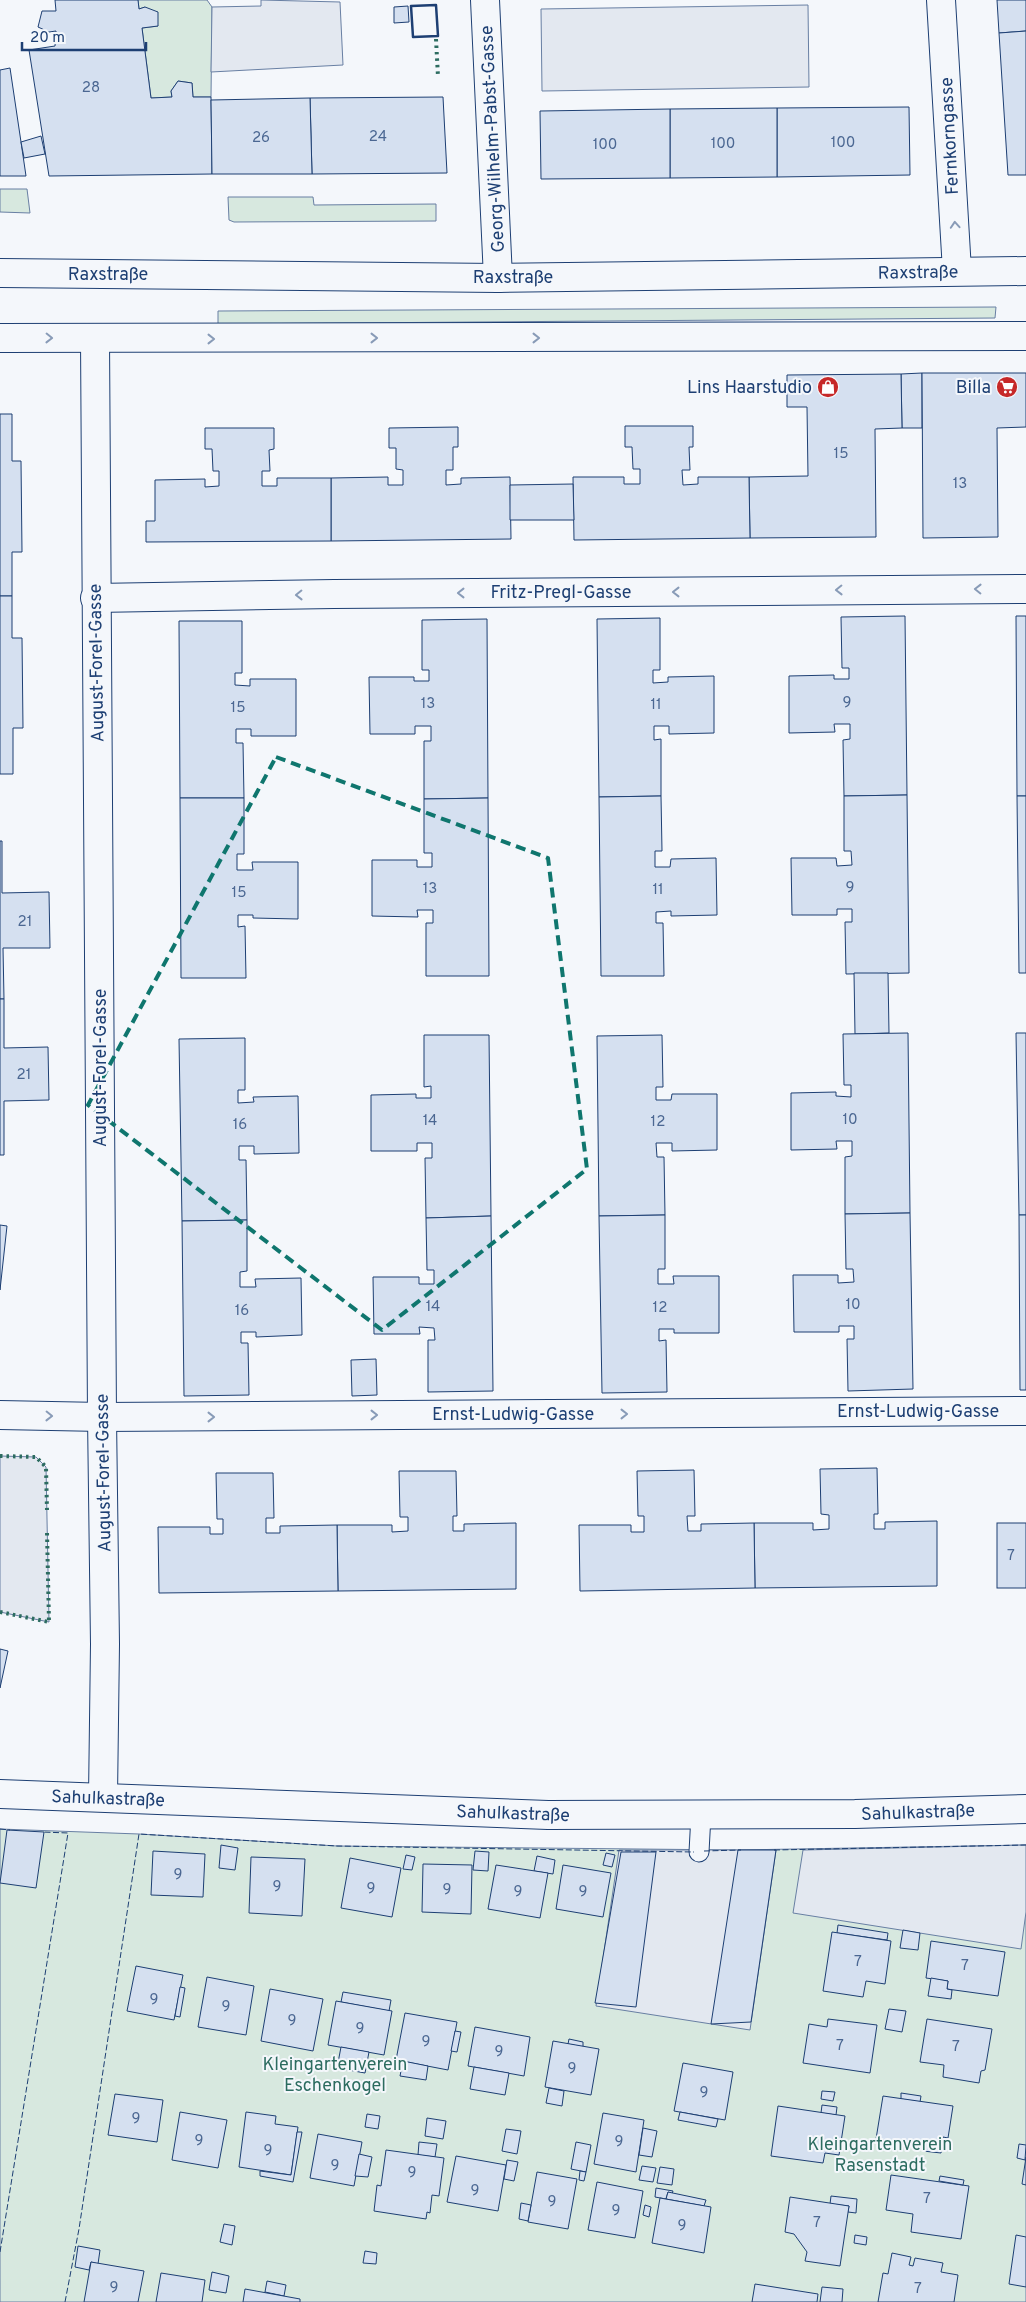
<svg xmlns="http://www.w3.org/2000/svg" width="1026" height="2302" font-family="Overpass,sans-serif">
  <style>
    .green { fill: #d7e8df; stroke: #687fa3 }
    .parking { fill: #e3e8f0; stroke: #687fa3 }
    .building { fill: #d5e0f0; stroke: #1d3f73 }
    .lines { fill: none; stroke-linecap: round; stroke-linejoin: round }
    .service-casing { stroke: #1d3f73; stroke-width: 21 }
    .minor-casing { stroke: #1d3f73; stroke-width: 30 }
    .primary-casing { stroke: #1d3f73; stroke-width: 30 }
    .service { stroke: #f4f7fb; stroke-width: 19 }
    .minor { stroke: #f4f7fb; stroke-width: 28 }
    .primary { stroke: #f4f7fb; stroke-width: 28 }
    .hedge { stroke: #2c6c60; stroke-width: 4; stroke-dasharray: 2.5 4; stroke-linecap: butt }
    .fence { stroke: #1d3f73; stroke-width: 1; stroke-dasharray: 6 2.5; stroke-linecap: butt }
    .wall { stroke: #1d3f73; stroke-width: 2.5 }
    .oneway { stroke: #889bb7 }
    .marked { fill: none; stroke: #0f766e; stroke-width: 4; stroke-dasharray: 10 6; stroke-linejoin: round }
    .labels { text-anchor: middle; stroke-width: 4; stroke-linejoin: round; paint-order: stroke }
    .number-label { font-size: 15px; fill: #4b6792 }
    .street-label { font-size: 18px; fill: #1d3f73; stroke: #f4f7fb }
    .poi-label { font-size: 18px; fill: #1d3f73; stroke: #f4f7fb; text-anchor: end }
    .park-label { font-size: 18px; fill: #2c6c60; stroke: #f4f7fb }
  </style>
  <rect width="100%" height="100%" fill="#f4f7fb"/>
  <g class="green">
    <polygon points="138,0 207,0 212,7 211,97 193,97 192,83 178,81 171,91 172,97 151,98 142,28 158,26 145,7 139,9"/>
    <polygon points="0,189 27,189 30,213 0,212"/>
    <polygon points="228,197 313,197 314,205 436,204 436,221 234,222 229,220"/>
    <polygon points="996,307 995,318 218,324 218,311"/>
    <polygon points="0,1829 139,1834 337,1846 738,1850 1026,1845 1026,2302 0,2302"/>
  </g>
  <g class="parking">
    <polygon points="261,0 340,2 343,65 211,72 212,7 261,6"/>
    <polygon points="808,5 809,87 542,91 541,9"/>
    <polygon points="0,1456 36,1457 46,1467 49,1622 0,1612"/>
    <polygon points="1026,1845 1026,1912 1021,1949 793,1913 803,1850"/>
    <polygon points="619,1850 776,1850 750,2030 596,2006"/>
  </g>
  <g class="building">
    <polygon points="55,0 138,0 139,9 145,7 158,12 158,26 142,28 151,98 172,97 171,91 178,81 192,83 193,97 211,97 212,174 49,176 29,50 55,46 56,31 49,32 38,27 42,11 56,11"/>
    <polygon points="997,0 1026,0 1026,31 999,33"/>
    <polygon points="408,6 409,22 394,23 394,7"/>
    <polygon points="1026,31 1026,175 1008,175 999,33"/>
    <polygon points="10,68 21,142 26,176 0,176 0,70"/>
    <polygon points="443,97 447,173 312,174 310,98"/>
    <polygon points="310,98 312,174 212,174 211,100"/>
    <polygon points="909,107 910,175 777,177 777,108"/>
    <polygon points="777,108 777,177 670,178 670,109"/>
    <polygon points="670,109 670,178 541,179 540,111"/>
    <polygon points="41,136 45,154 24,158 21,142"/>
    <polygon points="922,373 922,428 902,428 901,374"/>
    <polygon points="922,373 1026,373 1026,427 997,428 998,537 923,538"/>
    <polygon points="901,374 902,428 875,429 876,537 750,538 749,477 808,476 807,407 787,407 787,375"/>
    <polygon points="0,414 12,414 12,461 21,461 22,552 12,552 12,596 0,596"/>
    <polygon points="625,426 693,426 693,447 689,447 690,470 682,470 683,485 698,484 698,477 749,477 750,538 574,540 573,477 624,477 624,484 640,484 640,469 633,469 632,447 625,447"/>
    <polygon points="458,427 458,447 453,447 453,470 446,470 446,485 461,484 461,478 510,477 511,539 331,541 331,478 388,477 388,485 403,485 403,470 396,469 396,448 389,448 389,428"/>
    <polygon points="205,428 274,428 274,449 269,450 270,471 262,471 262,486 277,486 277,478 331,478 331,541 146,542 146,521 155,521 155,480 205,479 205,487 219,486 219,471 213,471 212,449 205,449"/>
    <polygon points="573,484 574,520 510,520 510,485"/>
    <polygon points="0,596 12,596 12,638 22,638 23,728 13,728 13,774 0,774"/>
    <polygon points="905,616 907,795 844,796 843,740 850,739 850,724 834,724 835,732 789,733 789,676 834,675 834,679 849,679 849,668 842,668 841,617"/>
    <polygon points="1016,616 1026,616 1026,796 1017,796"/>
    <polygon points="660,618 660,670 653,670 653,683 668,682 668,677 714,676 714,733 669,734 669,726 654,726 654,740 661,739 661,796 599,797 597,619"/>
    <polygon points="487,619 488,798 424,799 424,741 431,741 431,726 415,726 415,734 370,734 369,677 414,677 414,681 429,681 429,670 422,670 422,620"/>
    <polygon points="179,621 242,621 242,673 235,673 235,685 250,686 250,679 296,679 296,736 251,736 251,729 236,729 236,743 243,743 244,798 180,798"/>
    <polygon points="907,795 909,973 846,974 845,922 852,922 852,909 837,909 837,915 792,915 791,858 836,858 837,866 852,865 851,851 844,851 844,796"/>
    <polygon points="661,796 662,851 655,851 655,867 670,867 671,859 716,858 717,915 671,916 671,911 656,912 656,923 663,923 664,976 601,976 599,797"/>
    <polygon points="1017,796 1026,796 1026,973 1019,973"/>
    <polygon points="180,798 244,798 244,854 237,854 237,870 253,870 252,862 298,862 298,919 253,918 253,915 238,915 238,927 245,926 246,978 181,978"/>
    <polygon points="488,798 489,976 426,976 426,923 433,923 433,910 417,910 418,917 372,916 372,860 417,860 417,867 432,867 432,853 424,853 424,799"/>
    <polygon points="0,841 2,841 2,893 49,892 50,948 3,948 4,999 0,999"/>
    <polygon points="854,973 888,973 889,1033 855,1034"/>
    <polygon points="0,999 4,999 4,1048 48,1047 49,1100 4,1101 4,1155 0,1155"/>
    <polygon points="908,1033 910,1213 845,1214 845,1157 852,1156 852,1141 836,1141 837,1149 791,1150 791,1093 836,1092 836,1096 851,1097 851,1085 844,1085 843,1034"/>
    <polygon points="1016,1033 1026,1033 1026,1215 1019,1215"/>
    <polygon points="424,1035 489,1035 491,1216 426,1218 425,1158 432,1158 432,1143 417,1143 417,1151 371,1151 371,1095 416,1094 416,1098 431,1098 431,1086 424,1087"/>
    <polygon points="662,1035 663,1087 656,1087 656,1100 671,1100 672,1094 717,1094 717,1150 672,1151 672,1143 656,1143 657,1157 664,1157 665,1215 599,1216 597,1036"/>
    <polygon points="245,1038 245,1090 238,1090 238,1103 254,1102 253,1097 298,1096 299,1153 254,1154 254,1146 239,1146 239,1160 246,1160 247,1220 182,1221 179,1039"/>
    <polygon points="910,1213 913,1389 848,1391 847,1339 854,1339 854,1326 839,1326 839,1332 794,1332 793,1275 838,1275 838,1283 854,1282 853,1269 846,1269 845,1214"/>
    <polygon points="665,1215 665,1269 658,1269 658,1284 674,1284 673,1276 719,1276 719,1333 674,1333 674,1329 659,1329 659,1341 666,1340 667,1392 602,1393 599,1216"/>
    <polygon points="1019,1215 1026,1215 1026,1390 1020,1390"/>
    <polygon points="491,1216 493,1391 428,1392 428,1340 435,1340 434,1328 419,1327 420,1334 374,1334 373,1277 419,1277 419,1284 434,1284 434,1270 427,1270 426,1218"/>
    <polygon points="247,1220 247,1271 240,1272 240,1287 256,1287 255,1279 301,1278 302,1335 256,1337 256,1332 241,1332 241,1343 248,1343 249,1395 184,1396 182,1221"/>
    <polygon points="0,1225 7,1226 0,1290"/>
    <polygon points="376,1359 377,1395 352,1396 351,1360"/>
    <polygon points="877,1468 878,1514 874,1514 874,1529 885,1529 885,1522 937,1521 937,1586 755,1588 754,1523 813,1523 813,1530 829,1529 829,1515 821,1514 820,1469"/>
    <polygon points="694,1470 695,1516 687,1516 688,1531 701,1531 701,1524 754,1523 755,1588 580,1591 579,1525 631,1525 631,1532 644,1532 644,1516 638,1516 637,1471"/>
    <polygon points="399,1471 456,1471 457,1516 453,1516 453,1531 464,1531 464,1524 516,1523 516,1589 338,1591 337,1525 392,1525 392,1532 408,1531 408,1517 400,1517"/>
    <polygon points="216,1473 273,1473 274,1518 266,1518 266,1533 280,1533 280,1526 337,1525 338,1591 159,1593 158,1527 210,1527 210,1534 223,1534 223,1519 217,1519"/>
    <rect x="997" y="1523" width="29" height="65"/>
    <polygon points="0,1649 8,1651 0,1688"/>
    <polygon points="7,1830 44,1832 36,1888 0,1883"/>
    <polygon points="221,1845 238,1848 235,1870 219,1868"/>
    <polygon points="738,1850 776,1850 751,2022 711,2024"/>
    <polygon points="153,1851 205,1854 203,1897 151,1895"/>
    <polygon points="475,1851 489,1852 488,1871 473,1870"/>
    <polygon points="621,1852 656,1852 636,2007 595,2003"/>
    <polygon points="606,1853 615,1855 612,1867 603,1865"/>
    <polygon points="406,1855 415,1857 412,1870 403,1869"/>
    <polygon points="537,1856 555,1860 553,1874 534,1871"/>
    <polygon points="251,1857 305,1859 302,1916 249,1913"/>
    <polygon points="350,1858 401,1868 392,1917 341,1908"/>
    <polygon points="423,1864 472,1865 471,1914 422,1912"/>
    <polygon points="496,1865 548,1873 540,1918 488,1909"/>
    <polygon points="563,1865 611,1873 603,1917 556,1909"/>
    <polygon points="838,1925 888,1933 887,1940 837,1933"/>
    <polygon points="903,1930 920,1933 918,1950 900,1948"/>
    <polygon points="832,1932 891,1941 885,1984 866,1981 863,1997 823,1991"/>
    <polygon points="931,1941 1005,1952 998,1996 947,1989 948,1981 926,1978"/>
    <polygon points="136,1966 183,1975 174,2020 127,2011"/>
    <polygon points="207,1977 254,1986 246,2035 198,2027"/>
    <polygon points="931,1978 948,1981 947,1989 952,1990 951,1999 928,1996"/>
    <polygon points="180,1987 185,1988 180,2017 175,2016"/>
    <polygon points="270,1989 323,1999 313,2051 261,2041"/>
    <polygon points="343,1992 391,2000 389,2011 341,2002"/>
    <polygon points="336,2001 392,2011 384,2055 328,2045"/>
    <polygon points="889,2009 906,2011 902,2032 885,2029"/>
    <polygon points="405,2013 457,2022 448,2070 396,2060"/>
    <polygon points="828,2019 877,2025 870,2073 803,2063 809,2024 827,2027"/>
    <polygon points="927,2019 992,2029 985,2070 981,2071 979,2083 943,2077 944,2065 920,2062"/>
    <polygon points="475,2027 530,2037 524,2076 468,2066"/>
    <polygon points="455,2031 461,2032 457,2052 451,2051"/>
    <polygon points="569,2039 583,2042 583,2047 568,2044"/>
    <polygon points="553,2041 599,2049 591,2095 545,2087"/>
    <polygon points="341,2047 369,2052 365,2073 337,2068"/>
    <polygon points="403,2061 428,2066 426,2080 400,2076"/>
    <polygon points="683,2063 733,2072 725,2120 674,2111"/>
    <polygon points="474,2067 509,2073 505,2095 470,2089"/>
    <polygon points="549,2088 564,2091 562,2106 546,2103"/>
    <polygon points="822,2091 835,2092 833,2101 821,2099"/>
    <polygon points="901,2093 921,2096 920,2102 901,2099"/>
    <polygon points="115,2094 163,2100 157,2142 108,2135"/>
    <polygon points="883,2096 953,2106 948,2138 943,2137 941,2153 923,2151 924,2146 876,2139"/>
    <polygon points="822,2105 837,2107 836,2115 821,2113"/>
    <polygon points="778,2106 845,2116 839,2155 825,2153 823,2163 771,2156"/>
    <polygon points="180,2112 227,2120 218,2168 172,2160"/>
    <polygon points="246,2112 276,2116 275,2124 298,2127 291,2175 239,2167"/>
    <polygon points="680,2112 718,2119 716,2127 678,2120"/>
    <polygon points="603,2113 644,2120 636,2172 594,2164"/>
    <polygon points="367,2114 380,2116 378,2129 365,2127"/>
    <polygon points="427,2118 446,2121 443,2139 425,2136"/>
    <polygon points="643,2128 657,2131 652,2157 639,2155"/>
    <polygon points="506,2129 521,2131 517,2154 502,2151"/>
    <polygon points="297,2132 302,2132 293,2182 260,2176 260,2171 291,2175"/>
    <polygon points="318,2134 362,2142 354,2186 310,2178"/>
    <polygon points="419,2142 437,2144 435,2157 418,2155"/>
    <polygon points="576,2142 591,2145 586,2172 571,2169"/>
    <polygon points="1019,2144 1026,2145 1025,2160 1017,2158"/>
    <polygon points="386,2150 444,2158 439,2196 432,2195 430,2213 427,2212 426,2219 374,2211 377,2185 381,2186"/>
    <polygon points="359,2154 372,2157 368,2177 355,2176"/>
    <polygon points="456,2156 506,2165 498,2211 447,2202"/>
    <polygon points="1026,2157 1026,2185 1022,2184"/>
    <polygon points="507,2160 518,2162 514,2181 504,2179"/>
    <polygon points="642,2166 656,2168 653,2182 639,2180"/>
    <polygon points="660,2167 674,2169 672,2185 657,2183"/>
    <polygon points="580,2171 586,2172 584,2181 579,2180"/>
    <polygon points="537,2172 577,2179 568,2229 528,2222"/>
    <polygon points="891,2175 969,2186 961,2239 911,2232 913,2214 886,2210"/>
    <polygon points="940,2176 964,2180 963,2185 939,2181"/>
    <polygon points="597,2182 643,2191 635,2238 588,2230"/>
    <polygon points="656,2188 673,2191 672,2194 668,2192 666,2199 655,2197"/>
    <polygon points="668,2192 706,2200 704,2206 666,2199"/>
    <polygon points="831,2196 857,2199 856,2213 848,2212 849,2206 830,2204"/>
    <polygon points="790,2197 849,2206 840,2266 805,2261 807,2252 794,2234 785,2232"/>
    <polygon points="660,2198 711,2207 704,2253 652,2243"/>
    <polygon points="521,2203 531,2205 528,2221 519,2219"/>
    <polygon points="645,2205 651,2207 649,2217 643,2215"/>
    <polygon points="224,2224 235,2226 232,2245 220,2242"/>
    <polygon points="855,2235 867,2237 866,2245 854,2243"/>
    <polygon points="1016,2235 1026,2237 1026,2287 1009,2284"/>
    <polygon points="78,2246 100,2250 98,2264 91,2262 89,2270 75,2267"/>
    <polygon points="365,2251 377,2253 376,2264 363,2263"/>
    <polygon points="892,2253 911,2257 909,2265 913,2266 915,2258 943,2263 941,2272 958,2275 954,2302 878,2302 883,2273 888,2274"/>
    <polygon points="91,2262 144,2271 138,2302 84,2302"/>
    <polygon points="212,2272 229,2276 226,2293 209,2290"/>
    <polygon points="161,2273 205,2280 202,2302 156,2302"/>
    <polygon points="267,2281 286,2285 284,2296 265,2292"/>
    <polygon points="755,2284 818,2294 817,2302 752,2302"/>
    <polygon points="822,2287 843,2289 842,2302 820,2302"/>
    <polygon points="245,2289 300,2299 300,2302 243,2302"/>
  </g>
  <g class="lines">
    <g class="service-casing">
      <polyline id="service" points="699,1852 701,1815"/>
    </g>
    <g class="minor-casing">
      <g id="minor">
        <polyline points="485,0 498,278"/>
        <polyline points="941,0 957,271"/>
        <polyline points="0,338 1026,336"/>
        <polyline points="95,339 102,1417 105,1644 103,1797"/>
        <polyline points="95,598 334,594 1026,589"/>
        <polyline points="0,1415 102,1417 1026,1411"/>
        <polyline points="0,1794 548,1815 855,1814 1026,1809"/>
      </g>
    </g>
    <g class="primary-casing">
      <polyline id="primary" points="0,273 498,278 1026,271"/>
    </g>
    <use href="#service" class="service"/>
    <use href="#minor" class="minor"/>
    <use href="#primary" class="primary"/>
    <g class="hedge">
      <polyline points="436,39 438,77"/>
      <polyline points="0,1456 36,1457 46,1467 47,1510"/>
      <polyline points="0,1612 49,1622 47,1532"/>
    </g>
    <g class="fence">
      <polyline points="0,1829 10,1830"/>
      <polyline points="774,1850 1026,1845"/>
      <polyline points="704,1851 741,1850"/>
      <polyline points="0,2252 68,1833 42,1832"/>
      <polyline points="65,2302 79,2229 139,1834 337,1846 694,1852"/>
    </g>
    <polygon class="wall" points="436,5 438,36 413,37 411,6"/>
  </g>
  <defs><path id="oneway-chevron" d="M-2-3.5L2.5 0L-2 3.5" fill="none" stroke-width="1.6" stroke-linecap="round" stroke-linejoin="round" transform="scale(1.25)"/></defs>
  <g class="oneway">
    <use href="#oneway-chevron" transform="translate(955 225) rotate(-94)"/>
    <use href="#oneway-chevron" transform="translate(49 338) rotate(1)"/>
    <use href="#oneway-chevron" transform="translate(374 338)"/>
    <use href="#oneway-chevron" transform="translate(536 338)"/>
    <use href="#oneway-chevron" transform="translate(211 339)"/>
    <use href="#oneway-chevron" transform="translate(978 589) rotate(-179)"/>
    <use href="#oneway-chevron" transform="translate(839 590) rotate(179)"/>
    <use href="#oneway-chevron" transform="translate(676 592) rotate(180)"/>
    <use href="#oneway-chevron" transform="translate(461 593) rotate(180)"/>
    <use href="#oneway-chevron" transform="translate(299 595) rotate(179)"/>
    <use href="#oneway-chevron" transform="translate(624 1414)"/>
    <use href="#oneway-chevron" transform="translate(374 1415)"/>
    <use href="#oneway-chevron" transform="translate(49 1416) rotate(1)"/>
    <use href="#oneway-chevron" transform="translate(211 1417)"/>
  </g>
  <path class="marked" d="M276 757 548 858 587 1169 382 1330 88 1105Z"/>
  <defs>
    <g id="shop-disc" transform="scale(1.125)"><circle r="9.5" fill="#c62828" stroke="#f4f7fb"/><path d="M-5-2.5h2.3a2.7 3.5 0 0 1 5.4 0H5L5.5 6h-11ZM-1.5-2.5h3a1.5 2.3 0 0 0-3 0Z" fill="#fff"/></g>
    <g id="supermarket-disc" transform="scale(1.125)"><circle r="9.5" fill="#c62828" stroke="#f4f7fb"/><path d="M-6-5.5h2.5l.6 2H6L4.5 2H-2.5L-4.4-4H-6ZM-1.5 3.2a1.3 1.3 0 1 0 .1 0ZM3 3.2a1.3 1.3 0 1 0 .1 0Z" fill="#fff"/></g>
  </defs>
  <g fill-rule="evenodd">
    <use href="#shop-disc" x="828" y="387"/>
    <use href="#supermarket-disc" x="1007" y="387"/>
  </g>
  <g class="labels">
    <g class="number-label">
      <text x="91" y="92">28</text>
      <text x="378" y="141">24</text>
      <text x="261" y="142">26</text>
      <text x="843" y="147">100</text>
      <text x="723" y="148">100</text>
      <text x="605" y="149">100</text>
      <text x="841" y="458">15</text>
      <text x="960" y="488">13</text>
      <text x="847" y="707">9</text>
      <text x="428" y="708">13</text>
      <text x="656" y="709">11</text>
      <text x="238" y="712">15</text>
      <text x="850" y="892">9</text>
      <text x="430" y="893">13</text>
      <text x="658" y="894">11</text>
      <text x="239" y="897">15</text>
      <text x="25" y="926">21</text>
      <text x="24" y="1079">21</text>
      <text x="850" y="1124">10</text>
      <text x="430" y="1125">14</text>
      <text x="658" y="1126">12</text>
      <text x="240" y="1129">16</text>
      <text x="853" y="1309">10</text>
      <text x="433" y="1311">14</text>
      <text x="660" y="1312">12</text>
      <text x="242" y="1315">16</text>
      <text x="1011" y="1560">7</text>
      <text x="178" y="1879">9</text>
      <text x="277" y="1891">9</text>
      <text x="371" y="1893">9</text>
      <text x="447" y="1894">9</text>
      <text x="518" y="1896">9</text>
      <text x="583" y="1896">9</text>
      <text x="858" y="1966">7</text>
      <text x="965" y="1970">7</text>
      <text x="154" y="2004">9</text>
      <text x="226" y="2011">9</text>
      <text x="292" y="2025">9</text>
      <text x="360" y="2033">9</text>
      <text x="426" y="2046">9</text>
      <text x="840" y="2050">7</text>
      <text x="956" y="2051">7</text>
      <text x="499" y="2056">9</text>
      <text x="572" y="2073">9</text>
      <text x="704" y="2097">9</text>
      <text x="136" y="2123">9</text>
      <text x="199" y="2145">9</text>
      <text x="619" y="2146">9</text>
      <text x="268" y="2155">9</text>
      <text x="335" y="2170">9</text>
      <text x="412" y="2177">9</text>
      <text x="475" y="2195">9</text>
      <text x="927" y="2203">7</text>
      <text x="552" y="2206">9</text>
      <text x="616" y="2215">9</text>
      <text x="817" y="2227">7</text>
      <text x="682" y="2230">9</text>
      <text x="114" y="2292">9</text>
      <text x="918" y="2293">7</text>
    </g>
    <g class="street-label">
      <text transform="translate(949 136) rotate(-93)" y="6">Fernkorngasse</text>
      <text transform="translate(492 139) rotate(-93)" y="6">Georg-Wilhelm-Pabst-Gasse</text>
      <text transform="translate(918 272) rotate(-1)" y="6">Raxstraße</text>
      <text x="108" y="280">Raxstraße</text>
      <text x="513" y="283">Raxstraße</text>
      <text x="561" y="598">Fritz-Pregl-Gasse</text>
      <text transform="translate(96 663) rotate(-91)" y="6">August-Forel-Gasse</text>
      <text transform="translate(100 1068) rotate(-90)" y="6">August-Forel-Gasse</text>
      <text x="918" y="1417">Ernst-Ludwig-Gasse</text>
      <text x="513" y="1420">Ernst-Ludwig-Gasse</text>
      <text transform="translate(103 1473) rotate(-91)" y="6">August-Forel-Gasse</text>
      <text transform="translate(108 1798) rotate(2)" y="6">Sahulkastraße</text>
      <text transform="translate(918 1812) rotate(-2)" y="6">Sahulkastraße</text>
      <text transform="translate(513 1813) rotate(2)" y="6">Sahulkastraße</text>
    </g>
    <g class="poi-label">
      <text x="812" y="393">Lins Haarstudio</text>
      <text x="991" y="393">Billa</text>
    </g>
    <g class="park-label">
      <text x="335" y="2070">Kleingartenverein<tspan x="335" dy="21">Eschenkogel</tspan></text>
      <text x="880" y="2150">Kleingartenverein<tspan x="880" dy="21">Rasenstadt</tspan></text>
    </g>
  </g>
  <path d="M22 42v8h124v-8" fill="none" stroke="#1d3f73" stroke-width="2.5"/>
  <text x="30" y="42" font-size="15" fill="#1d3f73" stroke="#f4f7fb" stroke-width="4" paint-order="stroke">20 m</text>
</svg>
